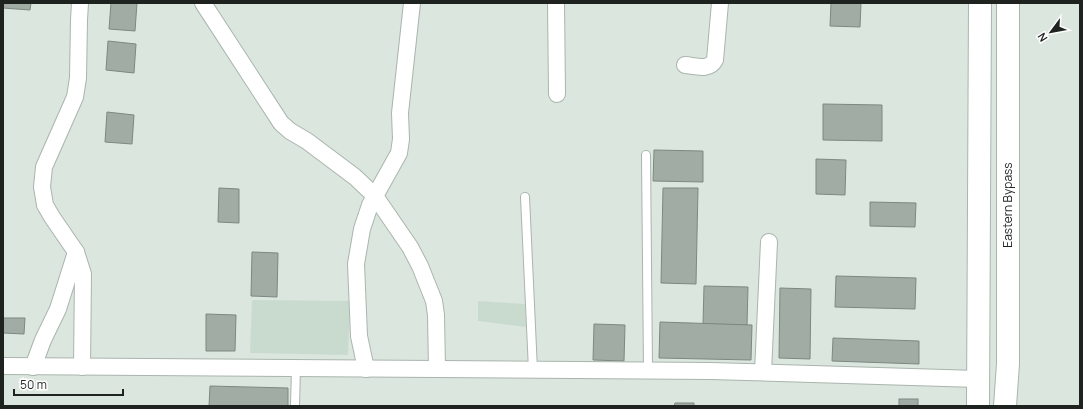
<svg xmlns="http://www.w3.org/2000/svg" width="1083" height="409" font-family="Manrope,sans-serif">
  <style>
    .built { fill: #c9dbcf }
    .building { fill: #a0aca4; stroke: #7d8881 }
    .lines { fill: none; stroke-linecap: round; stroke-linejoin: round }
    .service-casing { stroke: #a9b5ad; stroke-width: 10 }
    .minor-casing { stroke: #a9b5ad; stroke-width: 18 }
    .primary-casing { stroke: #a9b5ad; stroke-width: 24 }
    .service { stroke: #fff; stroke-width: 8 }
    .minor { stroke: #fff; stroke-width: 16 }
    .primary { stroke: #fff; stroke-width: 22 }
    .labels { text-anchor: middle; stroke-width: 3; stroke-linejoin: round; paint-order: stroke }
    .street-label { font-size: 12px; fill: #1f2320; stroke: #fff }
  </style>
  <rect width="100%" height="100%" fill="#dae6de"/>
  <g class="built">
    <polygon points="252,300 350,301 348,355 250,353"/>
    <polygon points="478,301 525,304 526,327 478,321"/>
  </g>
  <g class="building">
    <polygon points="3,3 31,3 30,10 3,8"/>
    <polygon points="111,3 137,3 135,31 109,29"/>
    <polygon points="831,3 861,3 860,27 830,26"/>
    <polygon points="108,41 136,44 134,73 106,70"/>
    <polygon points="823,104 882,105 882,141 823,140"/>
    <polygon points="107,112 134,115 132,144 105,142"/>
    <polygon points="654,150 703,151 703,182 653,181"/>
    <polygon points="816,159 846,160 845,195 816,194"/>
    <polygon points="219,188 239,189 239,223 218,222"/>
    <polygon points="663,188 698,188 696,284 661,283"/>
    <polygon points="870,202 916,203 915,227 870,226"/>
    <polygon points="252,252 278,253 277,297 251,296"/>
    <polygon points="836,276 916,278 915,309 835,307"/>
    <polygon points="704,286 748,287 747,325 703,324"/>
    <polygon points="780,288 811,289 810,359 779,358"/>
    <polygon points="206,314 236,315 235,351 206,351"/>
    <polygon points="3,318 25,318 24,334 3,333"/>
    <polygon points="660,322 752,325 751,360 659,358"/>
    <polygon points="594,324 625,325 624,361 593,360"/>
    <polygon points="833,338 919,341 919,364 832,361"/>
    <polygon points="210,386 288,388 288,406 209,406"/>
    <rect x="899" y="399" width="19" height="7"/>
    <polygon points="675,403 694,403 694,406 674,406"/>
  </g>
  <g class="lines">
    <g class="service-casing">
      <g id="service">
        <polyline points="646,155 648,370"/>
        <polyline points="525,197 533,370"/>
        <polyline points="295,406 296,368"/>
      </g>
    </g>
    <g class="minor-casing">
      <g id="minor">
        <polyline points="80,3 79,20 78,78 75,97 44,167 42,187 45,205 52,217 76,252 83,274 82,367"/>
        <polyline points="203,3 281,123 290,131 307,141 355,177 375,196 410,247 420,266 434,301 436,315 437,369"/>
        <polyline points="556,3 557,94"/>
        <path d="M685 65C696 66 709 71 715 60L720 3"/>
        <polyline points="3,366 711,371 978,379"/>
        <polyline points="33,367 43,340 58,309 76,252"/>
        <polyline points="366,369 359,336 356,264 362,229 370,205 399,153 401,139 400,113 412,3"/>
        <polyline points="763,372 769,242"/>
      </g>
    </g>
    <g class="primary-casing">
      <g id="primary">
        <polyline points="978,406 980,3"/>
        <polyline points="1005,406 1008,364 1008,3"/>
      </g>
    </g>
    <use href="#service" class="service"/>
    <use href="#minor" class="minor"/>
    <use href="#primary" class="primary"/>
  </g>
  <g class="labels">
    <g class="street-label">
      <text transform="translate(1008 205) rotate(-90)" y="4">Eastern Bypass</text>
    </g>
  </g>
  <rect width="1083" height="409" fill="none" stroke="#1f2320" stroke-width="8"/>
  <g transform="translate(1051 32) rotate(238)" stroke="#ffffff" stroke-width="3" paint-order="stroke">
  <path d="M0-3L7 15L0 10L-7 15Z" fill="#1f2320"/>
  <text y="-6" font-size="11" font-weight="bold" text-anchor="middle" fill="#1f2320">N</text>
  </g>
  <path d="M14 389v6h109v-6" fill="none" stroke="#1f2320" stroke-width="2"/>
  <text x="20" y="389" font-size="12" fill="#1f2320" stroke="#ffffff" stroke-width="3" paint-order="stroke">50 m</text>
</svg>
